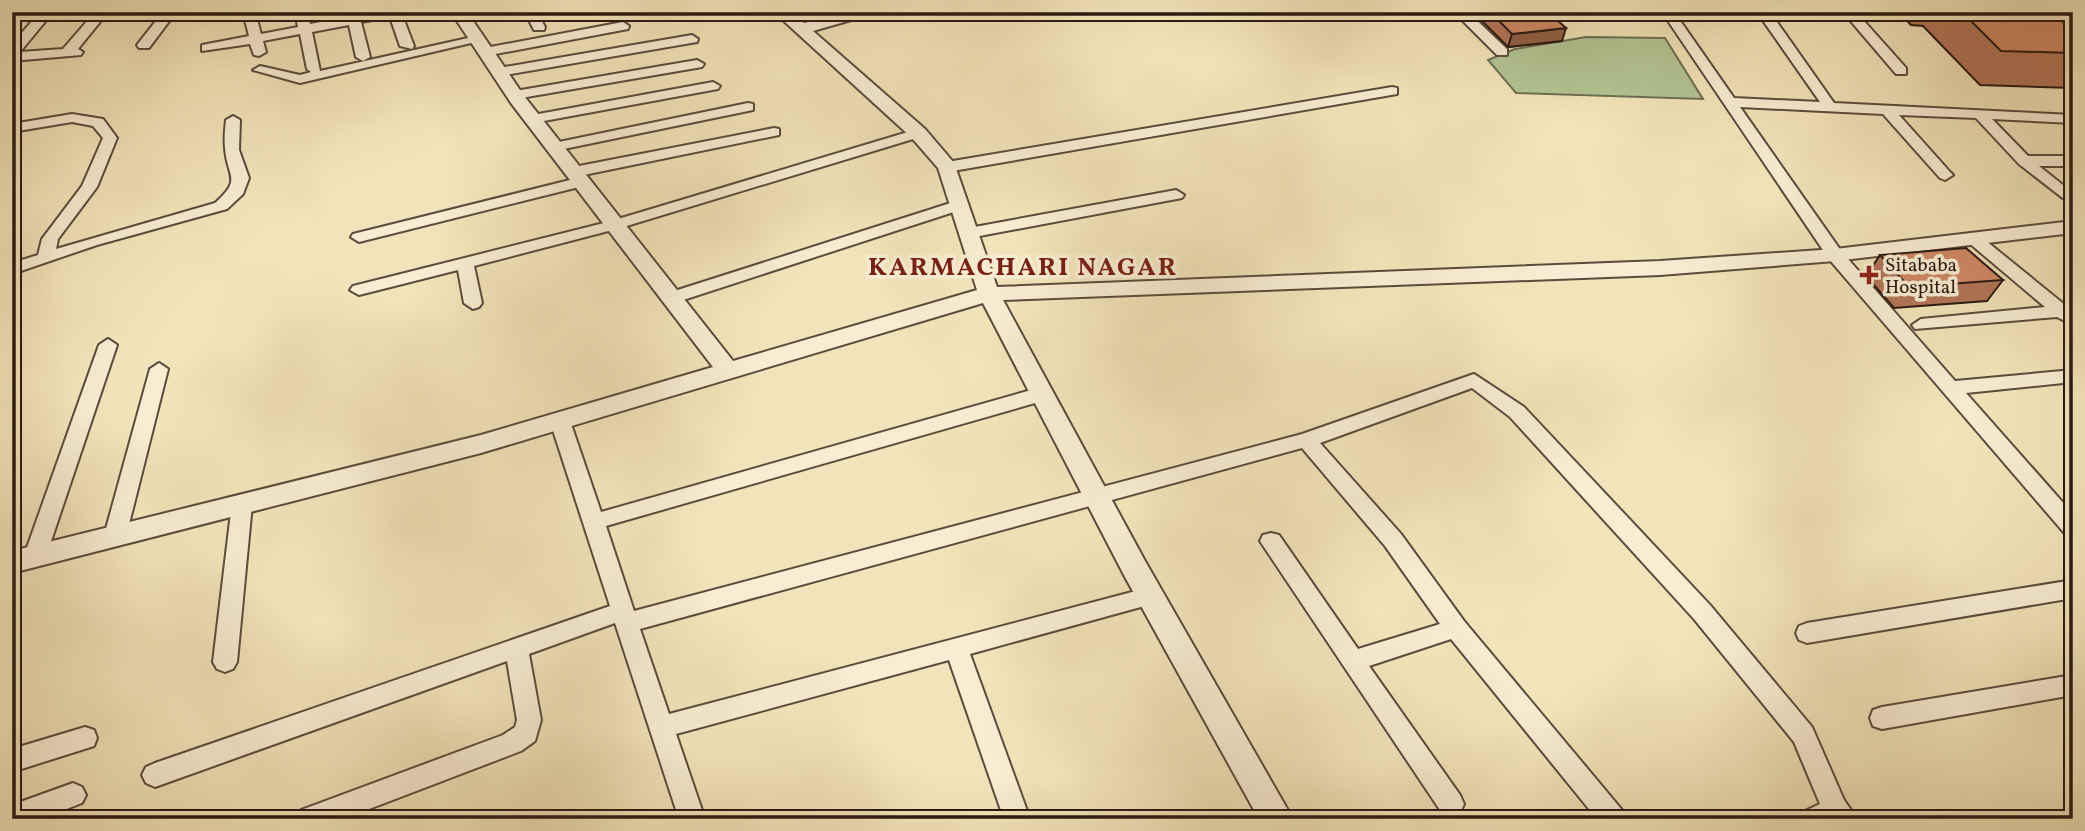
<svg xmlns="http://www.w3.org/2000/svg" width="2085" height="831" font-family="Vollkorn,serif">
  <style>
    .green { fill: #b4c595; stroke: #6e6f54; stroke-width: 2 }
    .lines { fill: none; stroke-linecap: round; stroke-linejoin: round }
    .minor-casing { stroke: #5b4c3d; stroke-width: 4 }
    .tertiary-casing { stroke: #5b4c3d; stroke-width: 4 }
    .minor { fill: #f7edd2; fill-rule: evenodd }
    .tertiary { fill: #f7edd2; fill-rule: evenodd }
    .wall { fill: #b27557; stroke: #291913; stroke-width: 2 }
    .shaded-wall { fill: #915f47; stroke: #291913; stroke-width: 2 }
    .building { fill: #cf8865; stroke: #291913; stroke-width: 2 }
    .poi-dot { fill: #8f2418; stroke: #f7edd2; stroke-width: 2.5 }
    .labels { text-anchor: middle; stroke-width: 7; stroke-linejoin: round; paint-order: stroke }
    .poi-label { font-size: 19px; fill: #291913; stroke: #f7edd2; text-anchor: start }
    .district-label { font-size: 26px; font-weight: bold; letter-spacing: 2px; fill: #7a1f14; stroke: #f7edd2 }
  </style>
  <rect width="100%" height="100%" fill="#f2e4ba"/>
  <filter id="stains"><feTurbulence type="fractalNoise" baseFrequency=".00286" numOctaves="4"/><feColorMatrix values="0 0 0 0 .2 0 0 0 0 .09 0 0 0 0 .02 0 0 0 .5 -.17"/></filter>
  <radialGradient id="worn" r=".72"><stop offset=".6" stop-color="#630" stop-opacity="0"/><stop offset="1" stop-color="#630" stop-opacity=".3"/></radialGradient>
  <polygon class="green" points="1586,37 1665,38 1703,99 1516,93 1488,60 1515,49"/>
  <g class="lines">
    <g class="minor-casing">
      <g id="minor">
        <polygon points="40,12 53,12 20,52 63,49 95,12 108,12 78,49 83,52 81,55 12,61 12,44"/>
        <polygon points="163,12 176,12 149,48 139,48 137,45"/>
        <polygon points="243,12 255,12 261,34 298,27 295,12 307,12 310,24 347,17 346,12 358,12 359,15 401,12 414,46 412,49 400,46 390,17 361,22 370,57 363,61 356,57 349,25 312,32 320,71 477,36 484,40 300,83 253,70 260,66 300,75 311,72 307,69 300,34 263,41 266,52 259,56 254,55 250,44 202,51 202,45 249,36"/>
        <polygon points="525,12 537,12 545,27 544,30 534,30"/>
        <polygon points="572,12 585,12 587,16 581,20"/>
        <polygon points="1454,12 1468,12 1507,49 1507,55 1497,55"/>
        <polygon points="1662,12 1674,12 1734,98 1820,102 1757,12 1770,12 1834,103 2073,115 2073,123 1992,119 2028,156 2073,156 2073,166 2039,166 2073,193 2073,206 2019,164 1976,118 1899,115 1950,172 1953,175 1945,180 1940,178 1883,114 1740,107 1841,251 1955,381 2073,370 2073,382 1966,393 2073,514 2073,537 2066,535 1829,259"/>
        <polygon points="1843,12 1856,12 1906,68 1906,74 1896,74"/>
        <polygon points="623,22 629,26 628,29 485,56 478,52 485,48"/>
        <polygon points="692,35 698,39 697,42 499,76 492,72 499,68"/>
        <polygon points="697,60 704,64 702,67 515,99 508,95 515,91"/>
        <polygon points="713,82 720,86 718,89 533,123 526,119 533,115"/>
        <polygon points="1392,87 1397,88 1397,94 947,172 939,167 947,162"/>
        <polygon points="748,103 753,104 753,110 554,151 547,147 554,143"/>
        <path d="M72 114 103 119 117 138 97 187 58 239 56 249 215 203C243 178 227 178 225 148 224 139 225 129 226 120L233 116 240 120 239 150 249 178 243 194 227 209 97 245 12 274V263L38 255 42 239 82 186 103 138 93 126 72 122 12 132V124Z"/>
        <polygon points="774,128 779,129 779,135 574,177 566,172 574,167"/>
        <polygon points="918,129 923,130 923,136 620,228 474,266 482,303 479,307 473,309 464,303 458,270 359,295 350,290 353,286 608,222"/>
        <polygon points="582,177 587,179 587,185 359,242 351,237 353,234"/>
        <polygon points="1176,190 1184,195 1182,198 969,238 961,233 969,228"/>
        <polygon points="960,200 968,205 966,208 677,302 671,303 662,298 665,294"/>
        <polygon points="1974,234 1980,236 2065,305 2073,304 2073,320 2067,322 2057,317 1915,329 1912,325 1921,319 2045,307 1968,242 1966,239"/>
        <polygon points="108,339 117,345 46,556 43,562 35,565 27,562 24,556 99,345"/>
        <polygon points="159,363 168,369 126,536 123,542 115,544 107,542 104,536 150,369"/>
        <polygon points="1474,374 1524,407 1710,605 1812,727 1844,800 1857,819 1803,819 1807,810 1820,804 1794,742 1694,619 1510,417 1472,388 1320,443 1401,534 1464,621 1622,810 1626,819 1597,819 1451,639 1369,666 1460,795 1464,804 1460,813 1451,816 1442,813 1260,541 1263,535 1271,533 1279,535 1358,649 1440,624 1385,546 1302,448 640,629 669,714 1151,587 1159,590 1162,596 1159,602 970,654 1030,819 1004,819 949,660 676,734 705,819 679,819 615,623 529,654 541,720 535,741 521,751 343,819 297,819 301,810 503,735 515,727 517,720 507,661 155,787 146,783 142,775 146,767 155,763 610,606 550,421 553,416 560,414 570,421 601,512 1042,387 1051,394 1049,399 606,526 634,611 1302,434"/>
        <polygon points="242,496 249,498 252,504 237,662 233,669 225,672 217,669 213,662 232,504 235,498"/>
        <polygon points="2073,580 2073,598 1807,643 1799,640 1796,633 1799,626 1807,623"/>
        <polygon points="2073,675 2073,695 1882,729 1873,726 1870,718 1873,710 1882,707"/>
        <polygon points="85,727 94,730 97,738 94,746 12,772 12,749"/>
        <polygon points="73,783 82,787 86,795 82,803 41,819 12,819 12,805"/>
      </g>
    </g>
    <g class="tertiary-casing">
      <polygon id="tertiary" points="451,12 467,12 524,96 733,361 977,290 938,168 911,137 774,12 792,12 804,23 850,12 879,12 813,31 925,129 954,163 997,287 1660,261 1835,249 2073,221 2073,233 1835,261 1660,275 1003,300 1145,561 1293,819 1259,819 1125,577 983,303 481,453 12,573 12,551 481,435 713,367 511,103"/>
    </g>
    <use href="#minor" class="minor"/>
    <use href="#tertiary" class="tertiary"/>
  </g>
  <g class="wall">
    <polygon points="1473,12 1569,12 1567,18 1556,19 1562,41 1508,47"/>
    <polygon points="1899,12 2051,12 2073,31 2073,88 1980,85 1923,26 1911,25"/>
    <polygon points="1880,255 2003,280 1987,301 1894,308 1866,276"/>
  </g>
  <g class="shaded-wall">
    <polygon points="1543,12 1569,12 1567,18 1540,21"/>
    <polygon points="1566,28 1562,41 1508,47 1512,34"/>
  </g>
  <g class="building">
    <polygon points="1490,12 1548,12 1566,28 1512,34"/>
    <polygon points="1962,12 2051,12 2073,31 2073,53 2001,51"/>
    <polygon points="1966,248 2003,280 1909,287 1880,255"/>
  </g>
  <path class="poi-dot" d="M1865.5 264.5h7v7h7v7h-7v7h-7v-7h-7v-7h7z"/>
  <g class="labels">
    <g class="poi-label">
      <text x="1885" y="271">Sitababa<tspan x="1885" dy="22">Hospital</tspan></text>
    </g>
    <g class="district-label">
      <text x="1023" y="275">KARMACHARI NAGAR</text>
    </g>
  </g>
  <rect width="2085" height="831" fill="none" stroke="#f2e4ba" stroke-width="42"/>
  <rect x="14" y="14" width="2057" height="803" fill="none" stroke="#291913" stroke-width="3.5"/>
  <rect x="21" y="21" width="2043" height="789" fill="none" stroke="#291913" stroke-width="2"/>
  <rect width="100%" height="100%" filter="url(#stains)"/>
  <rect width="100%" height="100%" fill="url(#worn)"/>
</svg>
